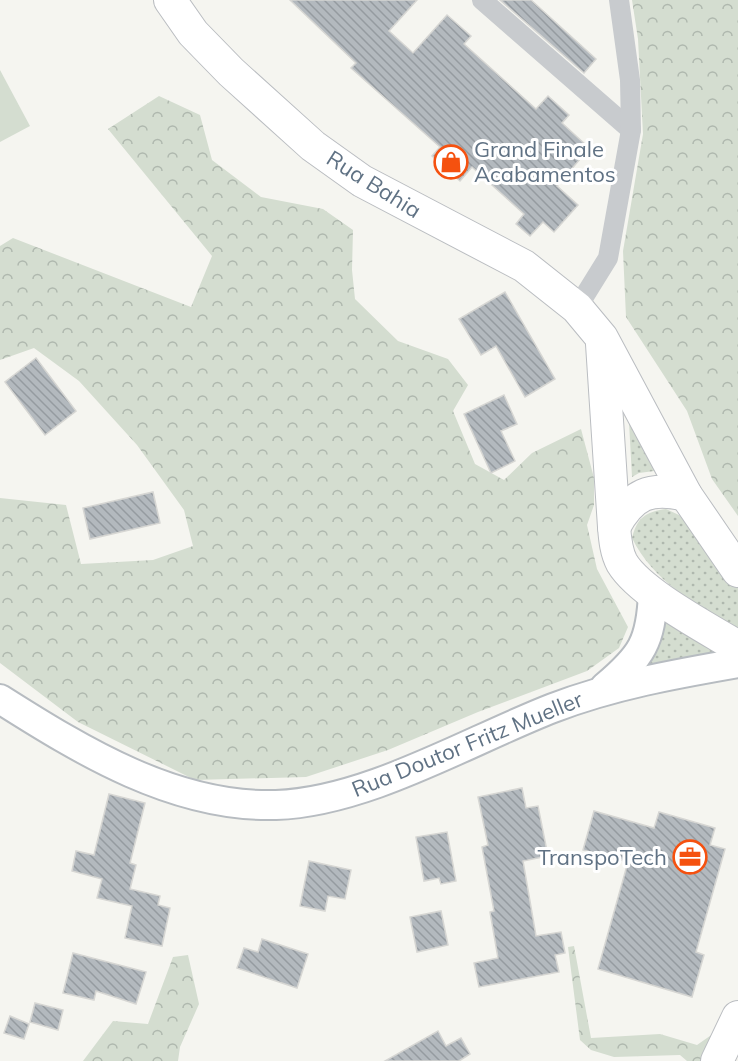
<svg xmlns="http://www.w3.org/2000/svg" width="738" height="1061" font-family="Mulish,sans-serif">
  <style>
    .grass { fill: url(#grass-dots) }
    .forest { fill: url(#forest-crowns) }
    .pitch { fill: #d4ddd0 }
    .building { fill: url(#building-back-hatch); stroke: #d6d6d3; stroke-width: 1.5 }
    .lines { fill: none; stroke-linecap: round; stroke-linejoin: round }
    .secondary-casing { stroke: #b7bcc1; stroke-width: 32 }
    .primary-casing { stroke: #babdc1; stroke-width: 34 }
    .street { stroke: #c8cbce; stroke-width: 20 }
    .secondary { stroke: #fff; stroke-width: 28 }
    .primary { stroke: #fff; stroke-width: 32 }
    .labels { text-anchor: middle; stroke-width: 6; stroke-linejoin: round; paint-order: stroke }
    .poi-label { font-size: 22px; fill: #607284; stroke: #fff; text-anchor: start }
    .street-label { font-size: 22px; fill: #607284; stroke: #fff }
  </style>
  <defs>
    <pattern id="grass-dots" width="8" height="8" patternUnits="userSpaceOnUse" patternTransform="scale(1.5)"><rect width="8" height="8" fill="#d4ddd0"/><path d="M2 2h.1M6 6h.1" fill="none" stroke="#afb8ae" stroke-width="1.8" stroke-linecap="round"/></pattern>
    <pattern id="forest-crowns" width="20" height="18" patternUnits="userSpaceOnUse" patternTransform="scale(1.5)"><rect width="20" height="18" fill="#d4ddd0"/><path d="M2 6a3 3 0 1 1 6 0M12 15a3 3 0 1 1 6 0" fill="none" stroke="#afb8ae"/></pattern>
    <pattern id="building-back-hatch" width="6" height="6" patternUnits="userSpaceOnUse" patternTransform="scale(1.5)"><rect width="6" height="6" fill="#b3b9be"/><path d="M-1 5l2 2M0 0l6 6M5-1l2 2" fill="none" stroke="#959ba0"/></pattern>
  </defs>
  <rect width="100%" height="100%" fill="#f5f5f0"/>
  <g class="grass">
    <polygon points="628,404 662,470 639,473 632,477"/>
    <path d="M666 509 679 515 688 523 738 588V632C699 606 653 582 632 538 637 518 645 512 666 509Z"/>
    <path d="M663 617 722 650 639 674C652 656 663 641 663 617Z"/>
  </g>
  <g class="forest">
    <polygon points="632,0 738,0 738,516 712,479 687,411 626,317 623,251 643,134 638,39"/>
    <polygon points="159,96 200,115 212,160 261,197 323,209 353,230 352,270 355,299 398,341 448,359 468,385 453,411 475,464 504,480 532,453 581,429 594,478 594,505 587,525 597,569 628,627 619,648 587,671 478,712 388,750 306,777 195,780 78,722 0,663 0,498 66,505 81,564 153,560 193,546 184,510 137,445 79,381 34,348 0,360 0,246 13,238 191,307 212,256 108,129"/>
    <polygon points="574,946 591,1038 660,1034 697,1045 717,1031 712,1048 701,1061 687,1061 680,1055 614,1057 591,1050 580,1040 568,947"/>
    <polygon points="188,955 199,1004 180,1047 178,1061 83,1061 113,1021 148,1024 173,957"/>
  </g>
  <polygon class="pitch" points="0,70 30,126 0,142"/>
  <g class="building">
    <polygon points="290,0 417,0 389,31 413,53 447,15 471,36 464,44 536,109 548,96 569,115 562,123 587,146 578,156 581,158 557,186 578,205 554,232 543,222 530,236 516,224 524,214 472,167 460,181 432,156 440,147 351,68 356,63"/>
    <polygon points="500,0 531,0 596,59 584,73"/>
    <polygon points="505,292 555,379 525,397 496,346 481,355 459,319"/>
    <polygon points="36,358 76,411 45,435 5,382"/>
    <polygon points="504,395 517,424 501,431 515,461 491,473 464,414"/>
    <polygon points="153,492 160,523 90,539 83,508"/>
    <polygon points="522,788 526,808 538,806 548,856 523,861 536,936 561,932 565,953 555,955 559,972 479,987 474,963 498,958 490,912 494,911 482,847 488,845 478,797"/>
    <polygon points="109,794 145,803 130,863 136,865 130,889 160,896 158,905 170,908 162,946 125,938 132,906 97,898 102,879 72,871 76,851 94,855"/>
    <polygon points="594,811 654,828 659,812 715,828 710,845 725,849 696,952 704,955 692,997 598,969 628,862 583,850"/>
    <polygon points="447,832 456,881 441,884 439,878 424,881 416,837"/>
    <polygon points="309,861 351,870 345,899 328,896 325,911 300,906"/>
    <polygon points="441,911 448,945 417,952 410,917"/>
    <polygon points="262,939 308,954 297,988 237,968 244,948 258,952"/>
    <polygon points="73,953 146,972 136,1004 96,991 94,1000 63,993"/>
    <polygon points="35,1003 63,1010 58,1030 30,1022"/>
    <polygon points="10,1016 29,1024 24,1039 4,1033"/>
    <polygon points="438,1031 446,1046 461,1038 470,1054 459,1061 385,1061"/>
  </g>
  <g class="lines">
    <g class="secondary-casing">
      <g id="secondary">
        <path d="M605 687C642 656 651 642 653 593"/>
        <path d="M0 699C82 751 175 808 276 805 367 802 468 741 553 708 613 685 675 674 738 663"/>
      </g>
    </g>
    <g class="primary-casing">
      <g id="primary">
        <polyline points="170,0 193,33 231,72 313,146 362,181 524,266 577,308 602,338 686,495 738,571"/>
        <path d="M602 344 614 527C615 539 616 552 622 563 640 593 707 628 738 647"/>
        <path d="M614 527C632 494 650 486 686 495"/>
        <polyline points="717,1061 738,1017"/>
      </g>
    </g>
    <g class="street">
      <polyline points="482,0 631,130"/>
      <polyline points="577,308 608,258 631,130 630,80 619,0"/>
    </g>
    <use href="#secondary" class="secondary"/>
    <use href="#primary" class="primary"/>
  </g>
  <defs>
    <g id="shop-ring" transform="scale(1.725)"><circle r="9.5" fill="#fff" stroke="#f5510f" stroke-width="1.5"/><path d="M-5-2.5h2.3a2.7 3.5 0 0 1 5.4 0H5L5.5 6h-11ZM-1.5-2.5h3a1.5 2.3 0 0 0-3 0Z" fill="#f5510f"/></g>
    <g id="office-ring" transform="scale(1.725)"><circle r="9.5" fill="#fff" stroke="#f5510f" stroke-width="1.5"/><path d="M-6-3h4V-5.5h4V-3h4V5H-6ZM-1-4.5V-3h2v-1.5ZM-6 0V1H6V0Z" fill="#f5510f"/></g>
  </defs>
  <g fill-rule="evenodd">
    <use href="#shop-ring" x="451" y="162"/>
    <use href="#office-ring" x="690" y="857"/>
  </g>
  <g class="labels">
    <g class="poi-label">
      <text x="474" y="157">Grand Finale<tspan x="474" dy="25">Acabamentos</tspan></text>
      <text x="667" y="865" text-anchor="end">TranspoTech</text>
    </g>
    <g class="street-label">
      <text transform="translate(374 184) rotate(32)" y="8">Rua Bahia</text>
      <text transform="translate(467 744) rotate(-22)" y="8">Rua Doutor Fritz Mueller</text>
    </g>
  </g>
</svg>
